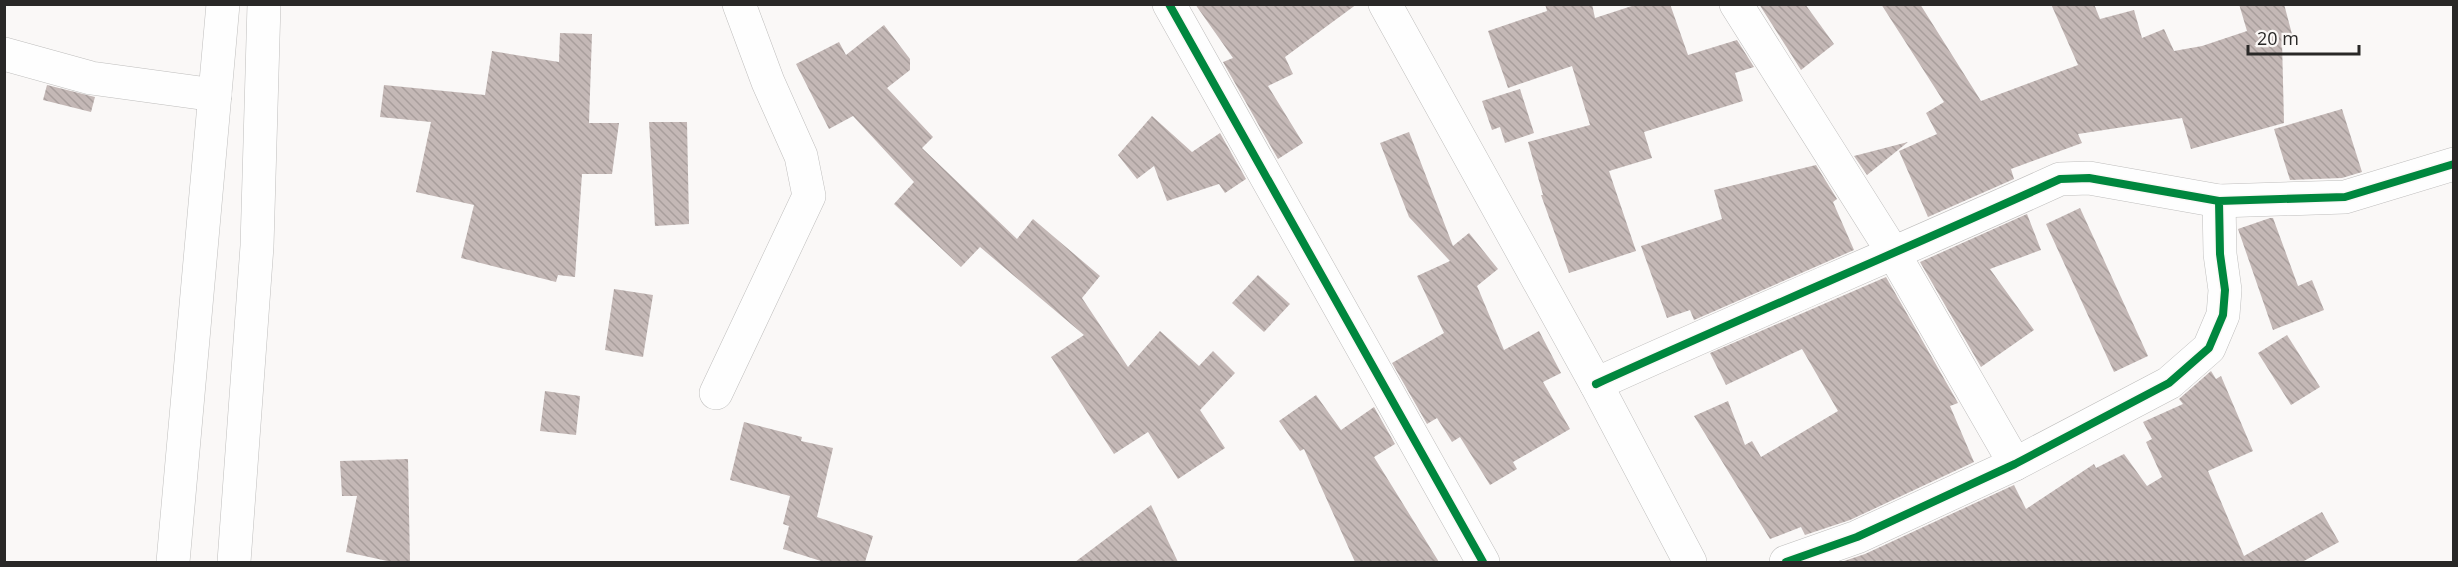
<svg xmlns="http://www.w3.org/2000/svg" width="2458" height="567" font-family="'Open Sans',sans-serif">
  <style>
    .building { fill: url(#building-back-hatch) }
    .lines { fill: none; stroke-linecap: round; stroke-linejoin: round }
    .minor-casing { stroke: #bfbebd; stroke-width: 34 }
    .major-casing { stroke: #bfbebd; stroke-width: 34 }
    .minor { stroke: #fefefe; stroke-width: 33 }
    .major { stroke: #fefefe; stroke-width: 33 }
    .cycleway-casing { stroke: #fbf8f6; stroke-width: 11 }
    .cycleway { stroke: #00873e; stroke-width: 8 }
  </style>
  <defs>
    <pattern id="building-back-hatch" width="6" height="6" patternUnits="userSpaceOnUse" patternTransform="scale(1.5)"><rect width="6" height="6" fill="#c4b8b6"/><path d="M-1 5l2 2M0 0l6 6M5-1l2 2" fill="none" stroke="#a89e9c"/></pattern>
  </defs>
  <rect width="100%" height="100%" fill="#faf8f7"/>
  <g class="building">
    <polygon points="1195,4 1357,4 1285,57 1293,74 1268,86 1303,143 1278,159 1223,62 1233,58"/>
    <polygon points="1545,4 1592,4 1595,18 1638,4 1670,4 1688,55 1737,40 1754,67 1735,73 1743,101 1644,132 1652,158 1609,171 1636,251 1569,273 1541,195 1543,195 1528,142 1590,125 1572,66 1508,88 1488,31 1547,11"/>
    <polygon points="1759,4 1805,4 1834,44 1801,70"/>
    <polygon points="1881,4 1920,4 1981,101 2078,65 2051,4 2094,4 2100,19 2134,10 2142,38 2164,29 2174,51 2202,46 2247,31 2239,4 2284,4 2293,38 2282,41 2284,123 2191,149 2182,118 2078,134 2082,143 2011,169 2014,179 1928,217 1899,151 1937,134 1926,113 1944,102"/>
    <polygon points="884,25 910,59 910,70 887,88 933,137 922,148 1017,239 1033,219 1100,276 1082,298 1128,367 1160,331 1199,366 1213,351 1235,373 1200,410 1225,448 1178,479 1148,432 1114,454 1051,357 1084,335 980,247 961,267 894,204 914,182 853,116 829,129 796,64 839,42 846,55"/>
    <polygon points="560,33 592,34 589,123 619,123 612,174 582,174 575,277 558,275 556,282 461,258 474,205 416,192 431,122 380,117 384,85 485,95 492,51 559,62"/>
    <polygon points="47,85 95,97 91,112 43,100"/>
    <polygon points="1520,89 1534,133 1505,143 1500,127 1492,130 1482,101"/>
    <polygon points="2342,109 2362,172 2342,178 2290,180 2274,129"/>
    <polygon points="1152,116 1192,152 1220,133 1246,179 1225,193 1219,184 1167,201 1154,166 1137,179 1118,155"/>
    <polygon points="649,122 687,122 689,224 655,226"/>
    <polygon points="1409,132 1453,246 1469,233 1498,269 1477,286 1504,350 1539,331 1561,373 1543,382 1570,429 1513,462 1517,469 1490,485 1460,437 1452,442 1437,418 1427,424 1392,363 1444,333 1417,276 1450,261 1409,217 1380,143"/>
    <polygon points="1908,142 1867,175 1854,156"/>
    <polygon points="1816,165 1837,199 1833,202 1854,250 1694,320 1690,310 1667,318 1641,246 1722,219 1714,190"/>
    <polygon points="2080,208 2148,356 2114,372 2046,224"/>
    <polygon points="2027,214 2041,250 1990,269 2034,330 1981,367 1920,262"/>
    <polygon points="2270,218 2273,218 2298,286 2312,280 2324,310 2273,330 2238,229"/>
    <polygon points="1258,275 1290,304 1264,332 1232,303"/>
    <polygon points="1886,277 1958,403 1950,406 1974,462 1850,520 1805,535 1801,527 1770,539 1694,416 1728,401 1745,445 1752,441 1761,457 1838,411 1802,349 1726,385 1710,353"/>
    <polygon points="614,289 653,295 643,357 605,350"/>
    <polygon points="2287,335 2320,387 2291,405 2258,353"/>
    <polygon points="2211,371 2216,379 2221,376 2253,451 2208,471 2244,556 2322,512 2339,542 2302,562 1841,562 1865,554 2014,485 2026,509 2094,464 2096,468 2124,454 2147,486 2162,477 2146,442 2152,439 2143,422 2183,404 2179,399"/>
    <polygon points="545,391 580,396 576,435 540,431"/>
    <polygon points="1316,395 1341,430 1374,407 1395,444 1374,457 1439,562 1355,562 1304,449 1300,451 1279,421"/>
    <polygon points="744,422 802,437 801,441 833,448 817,517 873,536 865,562 824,562 783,549 789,526 783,524 790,496 730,480"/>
    <polygon points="408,459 410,562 392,562 346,552 357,496 342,496 340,461"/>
    <polygon points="1151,505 1178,562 1075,562"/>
  </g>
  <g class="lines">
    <g class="minor-casing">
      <g id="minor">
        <polyline points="1169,4 1483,562"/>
        <polyline points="1385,4 1596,384 1690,562"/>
        <polyline points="1736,4 1894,254 2015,464"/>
        <polyline points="4,54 91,78 215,95"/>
        <path d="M1596 384C1750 314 1906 249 2060 179L2089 178 2219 201"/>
        <polyline points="716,393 809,196 801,156 768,82 739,4"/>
        <polyline points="1786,562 1857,537 2015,464 2169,383 2209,348 2223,315 2225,290 2220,254 2219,201 2345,197 2454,164"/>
      </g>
    </g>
    <g class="major-casing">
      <g id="major">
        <polyline points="173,562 223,4"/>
        <polyline points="234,562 257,246 264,4"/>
      </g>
    </g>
    <use href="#minor" class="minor"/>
    <use href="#major" class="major"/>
    <g class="cycleway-casing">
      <g id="cycleway">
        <polyline points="1169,4 1483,562"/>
        <path d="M1596 384C1750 314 1906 249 2060 179L2089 178 2219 201"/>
        <polyline points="1786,562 1857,537 2015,464 2169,383 2209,348 2223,315 2225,290 2220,254 2219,201 2345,197 2454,164"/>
      </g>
    </g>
    <use href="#cycleway" class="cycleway"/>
  </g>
  <rect width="2458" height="567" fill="none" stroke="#292827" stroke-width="12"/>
  <path d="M2248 45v9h111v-9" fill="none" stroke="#292827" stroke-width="3"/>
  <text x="2257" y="45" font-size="18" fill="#292827" stroke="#fbf8f6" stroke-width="4.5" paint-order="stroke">20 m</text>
</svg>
